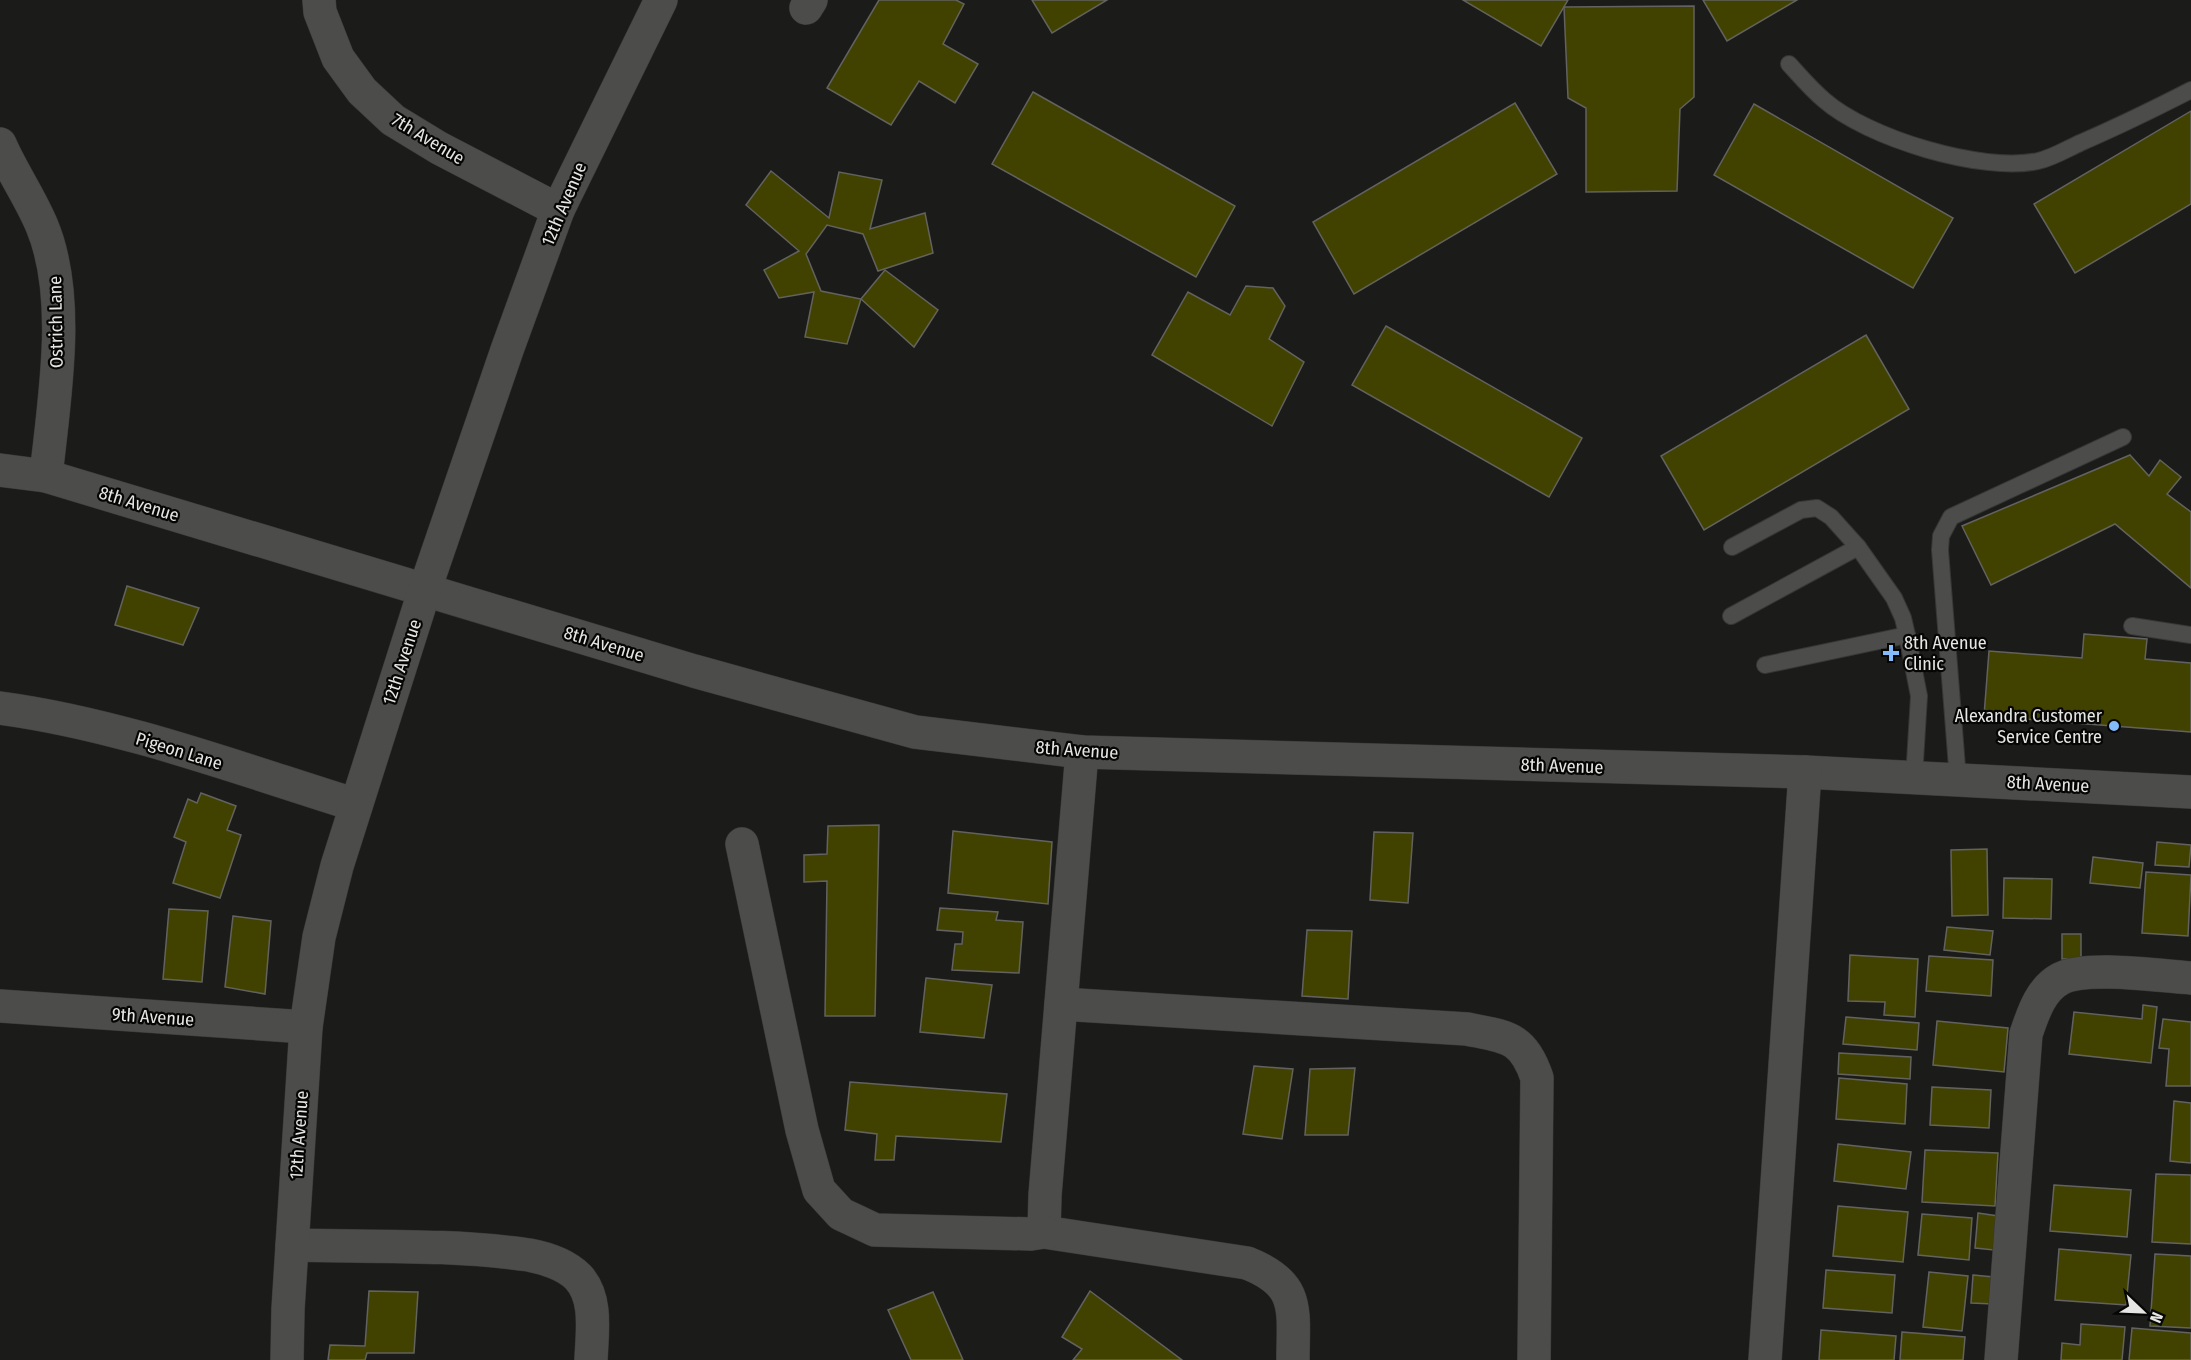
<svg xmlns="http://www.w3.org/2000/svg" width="2191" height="1360" font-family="'Fira Sans Condensed',sans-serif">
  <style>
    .building { fill: #424200; stroke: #62625f; stroke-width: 1.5 }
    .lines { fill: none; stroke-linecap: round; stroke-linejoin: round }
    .service-casing { stroke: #373736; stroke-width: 18 }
    .minor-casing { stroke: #373736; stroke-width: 34 }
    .service { stroke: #4c4c4a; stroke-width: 16 }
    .minor { stroke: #4c4c4a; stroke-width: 33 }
    .poi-dot { fill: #84bcfb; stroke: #060605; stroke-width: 2 }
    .labels { text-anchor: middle; stroke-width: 4.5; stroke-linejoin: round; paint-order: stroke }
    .street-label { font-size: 18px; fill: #e6e6e5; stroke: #060605 }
    .poi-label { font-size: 18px; fill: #e6e6e5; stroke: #060605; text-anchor: start }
  </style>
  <rect width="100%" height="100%" fill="#1b1b19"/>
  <g class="building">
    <polygon points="879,0 956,0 964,4 943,44 978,64 955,103 919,81 891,125 827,88"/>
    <polygon points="1032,0 1107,0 1052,33"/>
    <polygon points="1463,0 1568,0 1541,46"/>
    <polygon points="1703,0 1797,0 1727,41"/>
    <polygon points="1694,6 1694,97 1680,109 1677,191 1586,192 1586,108 1568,98 1564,7"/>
    <polygon points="1033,92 1235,206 1196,277 992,164"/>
    <polygon points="1515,103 1557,174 1354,294 1313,222"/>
    <polygon points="1754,104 1953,218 1913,288 1714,175"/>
    <polygon points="2191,111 2191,204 2075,273 2034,204"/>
    <polygon points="771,171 829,218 839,172 882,180 870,229 925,213 933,253 878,271 863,234 827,225 806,254 821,291 861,299 847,344 805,337 814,292 779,298 764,270 799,251 746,205"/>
    <polygon points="885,270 938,310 914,347 861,299"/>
    <polygon points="1246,286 1273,288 1285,306 1269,339 1304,362 1272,426 1152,355 1188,292 1230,315"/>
    <polygon points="1386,326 1582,438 1549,497 1352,385"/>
    <polygon points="1866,335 1909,409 1704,530 1661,456"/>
    <polygon points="2130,455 2149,476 2160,460 2181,477 2167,494 2191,512 2191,588 2115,524 1991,585 1962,526"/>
    <polygon points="127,586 199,608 183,645 115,625"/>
    <polygon points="2084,634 2147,639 2145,659 2191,663 2191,732 1984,716 1989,651 2082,658"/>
    <polygon points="201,793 236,806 227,830 241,835 220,898 173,883 186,842 174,837 188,799 197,803"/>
    <polygon points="879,825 875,1016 825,1016 827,881 804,882 804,855 827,854 828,826"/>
    <polygon points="953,831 1052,842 1048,904 948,893"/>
    <polygon points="1374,832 1413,833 1408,903 1370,900"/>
    <polygon points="2157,842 2191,845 2189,867 2155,865"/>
    <polygon points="1987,849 1988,915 1952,916 1951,850"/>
    <polygon points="2093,857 2143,863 2140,888 2090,883"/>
    <polygon points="2146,872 2191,875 2188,936 2142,933"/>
    <polygon points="2004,878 2052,879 2051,919 2003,918"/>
    <polygon points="940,908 998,912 996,920 1023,922 1019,973 952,970 955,944 962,944 963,932 937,930"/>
    <polygon points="169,909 208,911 202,982 163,979"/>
    <polygon points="233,916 271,921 265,994 225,987"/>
    <polygon points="1947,927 1993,931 1990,955 1944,950"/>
    <polygon points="1307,930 1352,931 1348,999 1302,996"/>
    <rect x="2062" y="934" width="19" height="25"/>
    <polygon points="1850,955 1918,959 1915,1017 1884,1015 1885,1002 1848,1001"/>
    <polygon points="1929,956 1993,960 1991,996 1926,991"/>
    <polygon points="926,978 992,985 984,1038 920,1032"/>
    <polygon points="2143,1005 2157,1007 2151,1063 2069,1054 2074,1012 2142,1019"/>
    <polygon points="1846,1017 1919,1023 1917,1050 1843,1044"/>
    <polygon points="2163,1019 2191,1022 2191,1086 2166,1086 2169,1049 2159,1048"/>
    <polygon points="1937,1021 2008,1028 2004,1072 1933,1065"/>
    <polygon points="1839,1053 1911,1057 1910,1079 1838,1074"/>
    <polygon points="1254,1066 1293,1069 1282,1139 1243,1134"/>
    <polygon points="1355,1068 1348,1135 1305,1135 1310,1069"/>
    <polygon points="1839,1078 1907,1084 1905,1124 1836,1119"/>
    <polygon points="850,1082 1007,1094 1001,1142 896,1136 894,1160 875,1160 877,1134 845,1130"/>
    <polygon points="1932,1087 1991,1090 1989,1128 1930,1125"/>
    <polygon points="2174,1101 2191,1103 2191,1163 2170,1161"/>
    <polygon points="1838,1144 1911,1152 1906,1189 1834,1181"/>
    <polygon points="1925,1150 1998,1153 1995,1206 1922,1202"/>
    <polygon points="2156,1174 2191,1175 2191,1244 2152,1242"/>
    <polygon points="2054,1185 2131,1190 2127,1237 2050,1231"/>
    <polygon points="1838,1206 1908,1212 1903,1262 1833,1256"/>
    <polygon points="1978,1213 1998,1216 1994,1250 1975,1248"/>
    <polygon points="1922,1214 1972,1218 1969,1260 1918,1255"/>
    <polygon points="2059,1249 2131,1255 2126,1305 2055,1300"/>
    <polygon points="2155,1254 2191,1256 2191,1328 2150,1326"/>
    <polygon points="1826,1270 1895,1275 1892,1313 1823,1308"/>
    <polygon points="1929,1272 1968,1276 1962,1331 1923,1327"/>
    <polygon points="1973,1275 1994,1277 1993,1304 1971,1303"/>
    <polygon points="369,1291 418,1292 414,1353 367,1353 365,1360 328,1360 330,1345 365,1346"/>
    <polygon points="1090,1291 1182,1360 1073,1360 1082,1349 1062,1337"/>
    <polygon points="933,1292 963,1360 911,1360 888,1310"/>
    <polygon points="2081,1324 2125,1327 2122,1360 2061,1360 2062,1343 2080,1345"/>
    <polygon points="2132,1328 2191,1333 2191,1360 2129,1360"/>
    <polygon points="1821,1330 1896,1336 1894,1360 1819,1360"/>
    <polygon points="1902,1332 1965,1337 1963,1360 1900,1360"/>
  </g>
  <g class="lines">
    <g class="service-casing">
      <g id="service">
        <path d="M1789 64C1800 76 1811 89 1824 100 1867 138 1982 173 2038 161 2052 158 2067 149 2080 143 2117 127 2154 109 2191 90"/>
        <polyline points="1732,547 1801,510 1817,508 1831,517 1858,547 1894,598 1903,618 1907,635 1919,696 1914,778"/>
        <polyline points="1731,616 1858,547"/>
        <polyline points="2132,626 2191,635"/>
        <polyline points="1765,665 1907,635"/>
        <polyline points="1958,780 1940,550 1941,536 1951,517 2123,437"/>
      </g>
    </g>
    <g class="minor-casing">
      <g id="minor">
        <polyline points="319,0 320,12 338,58 362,91 393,120 439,148 558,210"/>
        <polyline points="806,8 811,0"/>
        <path d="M0 144C12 172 30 197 42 226 72 298 54 400 46 476"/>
        <polyline points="0,470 46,476 694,671 915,732 1082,752 1805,772 2191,792"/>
        <path d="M0 708C120 724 240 769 356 805"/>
        <path d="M1082 752 1045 1195 1044 1232 1247 1263C1301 1284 1293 1310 1293 1360"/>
        <polyline points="742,844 802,1130 819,1190 841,1214 875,1230 1031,1234 1044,1232"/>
        <path d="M1061 1004 1467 1029C1506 1037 1523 1036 1537 1078L1534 1360"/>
        <polyline points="0,1006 306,1027"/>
        <path d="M292 1245C370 1247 451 1244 529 1255 545 1258 566 1265 578 1277 598 1298 592 1333 591 1360"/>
        <polyline points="287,1360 288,1309 306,1027 319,937 337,866 425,589 507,350 558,210 661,0"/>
        <polyline points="1765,1360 1805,772"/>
        <path d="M2001 1360 2026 1034C2033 1014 2040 990 2060 979 2085 965 2161 976 2191 978"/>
      </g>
    </g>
    <use href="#service" class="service"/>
    <use href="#minor" class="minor"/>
  </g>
  <g class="poi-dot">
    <path d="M1888 644h6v6h6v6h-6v6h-6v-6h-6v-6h6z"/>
    <circle cx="2114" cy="726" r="6"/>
  </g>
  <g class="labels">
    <g class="street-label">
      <text transform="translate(428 139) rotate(31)" y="6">7th Avenue</text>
      <text transform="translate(564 204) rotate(-67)" y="6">12th Avenue</text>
      <text transform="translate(56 322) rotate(-91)" y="6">Ostrich Lane</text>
      <text transform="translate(139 504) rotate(17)" y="6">8th Avenue</text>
      <text transform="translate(604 644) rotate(17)" y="6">8th Avenue</text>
      <text transform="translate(402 662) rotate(-72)" y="6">12th Avenue</text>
      <text transform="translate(1077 750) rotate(4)" y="6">8th Avenue</text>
      <text transform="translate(179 751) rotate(17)" y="6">Pigeon Lane</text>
      <text transform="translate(1562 766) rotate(2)" y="6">8th Avenue</text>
      <text transform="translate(2048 784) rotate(3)" y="6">8th Avenue</text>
      <text transform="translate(153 1017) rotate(4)" y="6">9th Avenue</text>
      <text transform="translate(299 1135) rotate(-86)" y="6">12th Avenue</text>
    </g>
    <g class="poi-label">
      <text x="1904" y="649">8th Avenue<tspan x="1904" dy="21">Clinic</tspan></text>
      <text x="2102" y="722" text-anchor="end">Alexandra Customer<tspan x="2102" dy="21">Service Centre</tspan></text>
    </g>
  </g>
  <g transform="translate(2143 1312) rotate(113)" stroke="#060605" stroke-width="4.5" paint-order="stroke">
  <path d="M0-4.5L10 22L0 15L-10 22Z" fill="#e6e6e5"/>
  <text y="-9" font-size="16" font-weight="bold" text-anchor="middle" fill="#e6e6e5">N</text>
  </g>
</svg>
